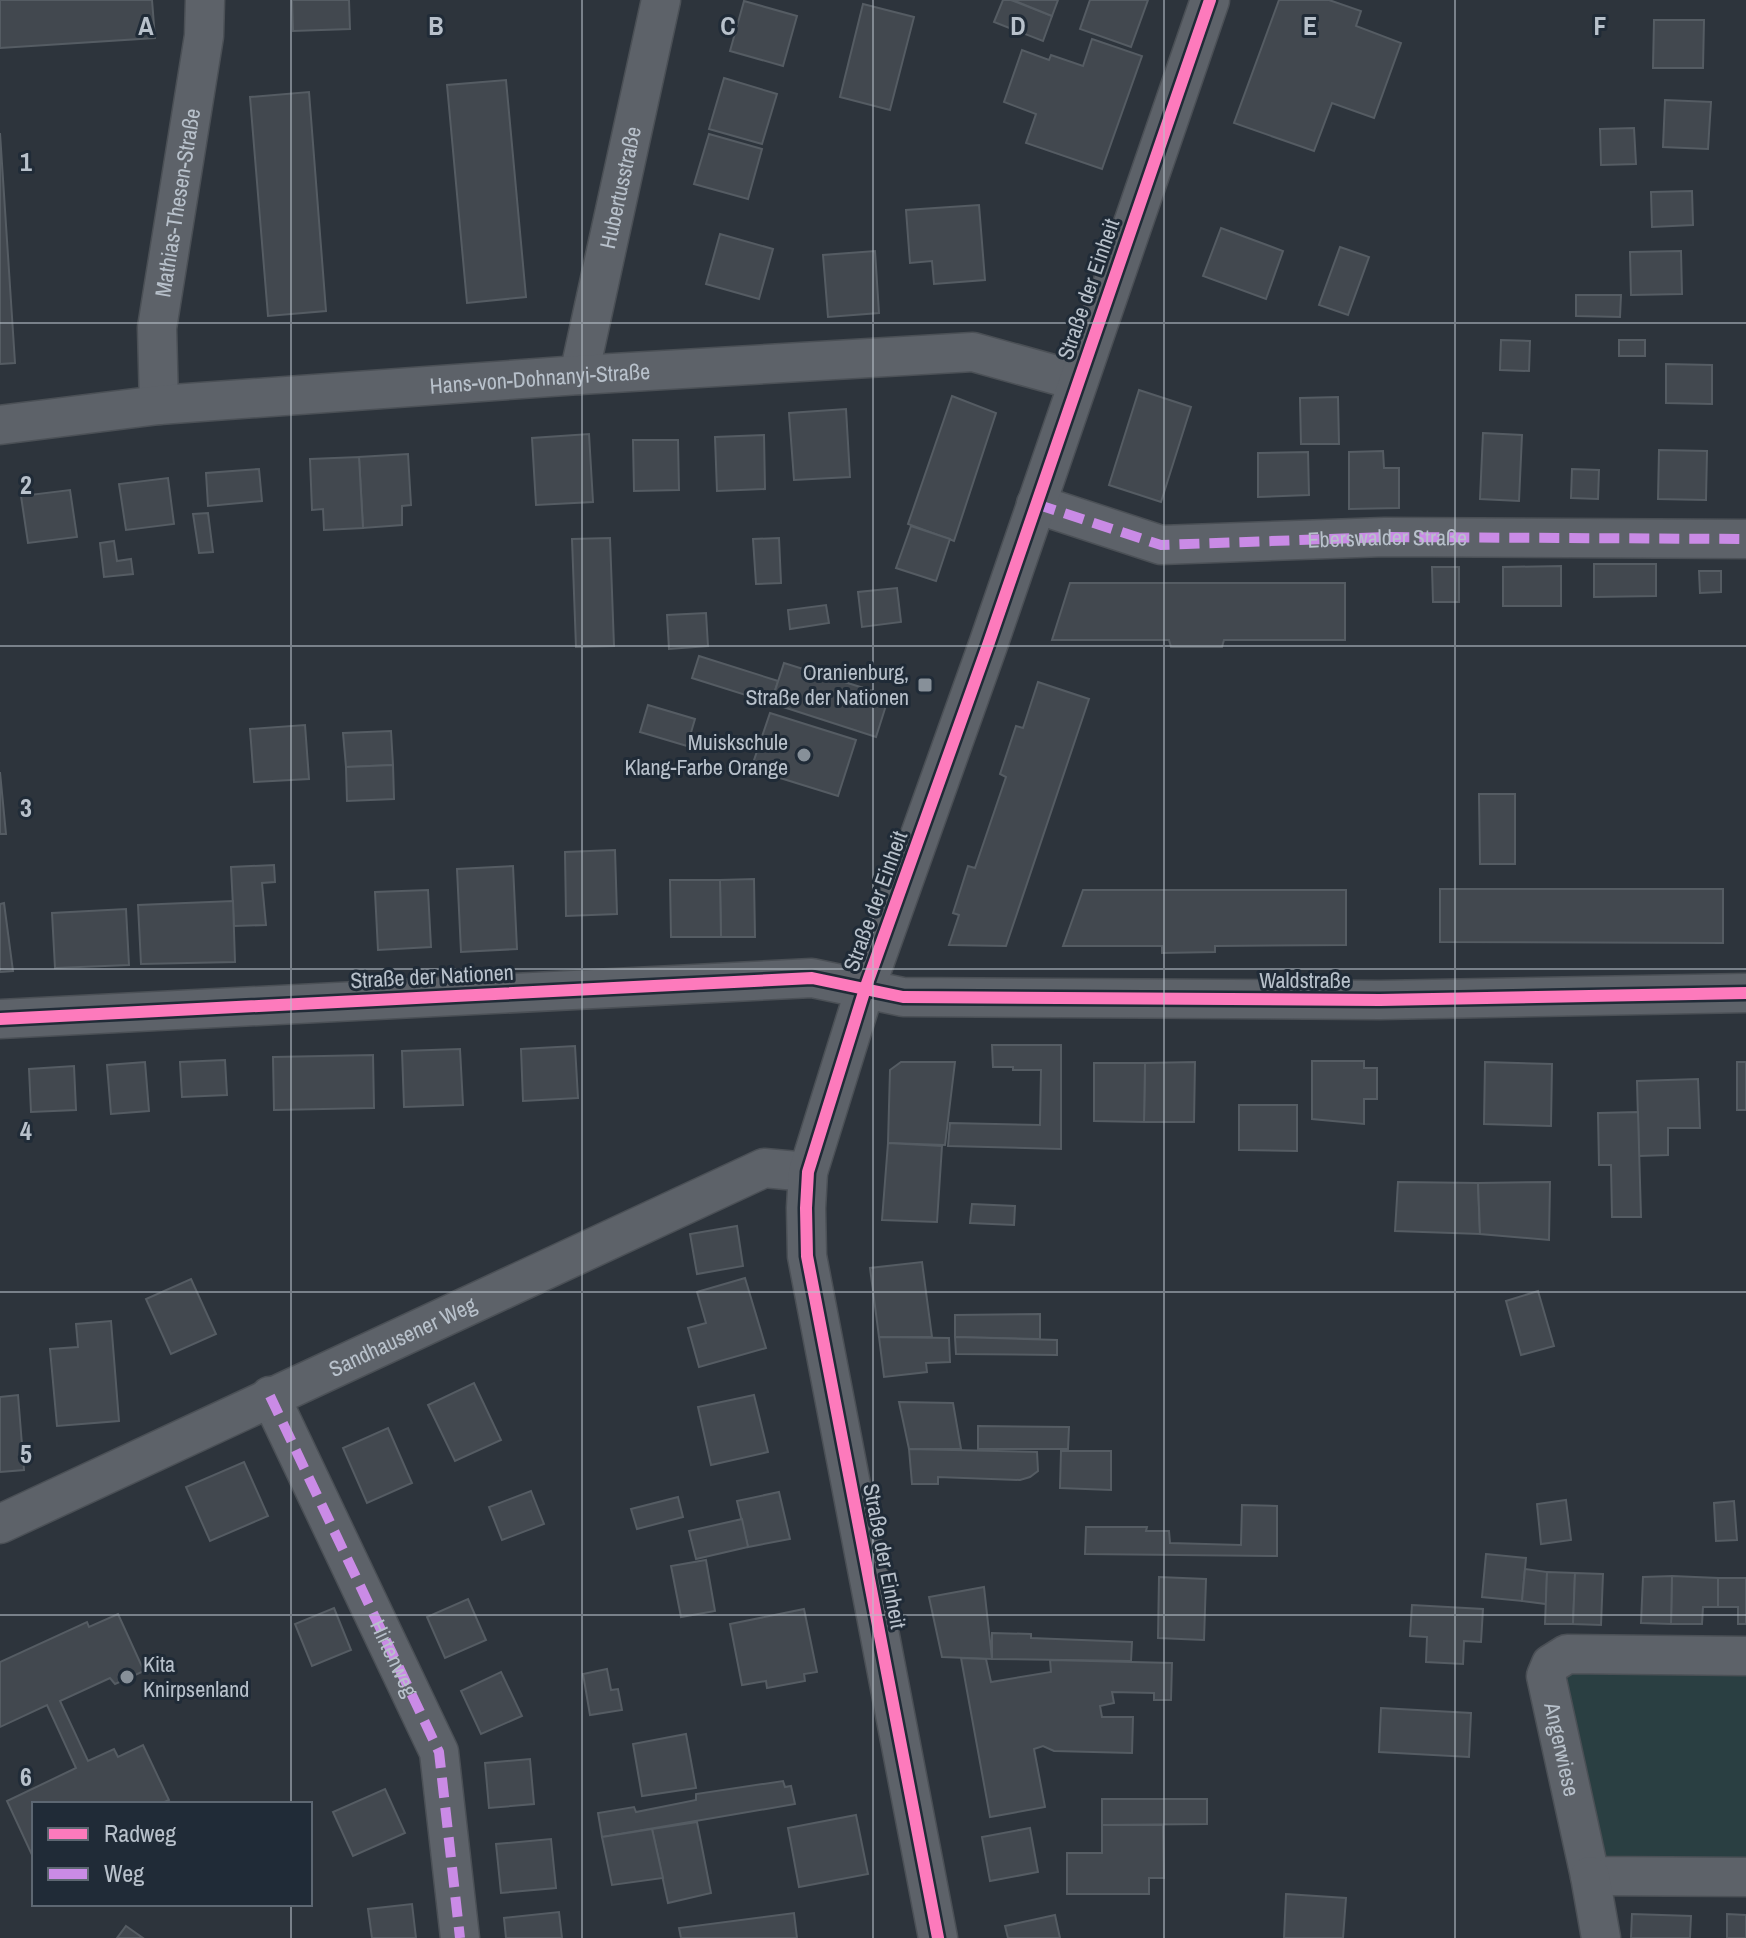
<svg xmlns="http://www.w3.org/2000/svg" width="1746" height="1938" font-family="'Archivo Narrow',sans-serif">
  <style>
    .green { fill: #2a3f42 }
    .building { fill: #42484f; stroke: #555c63; stroke-width: 2 }
    .lines { fill: none; stroke-linecap: round; stroke-linejoin: round }
    .minor-casing { stroke: #4b5056; stroke-width: 41 }
    .minor { stroke: #5d6269; stroke-width: 38 }
    .quiet { stroke: #ca8be6; stroke-width: 10; stroke-dasharray: 20 10; stroke-linecap: butt }
    .cycleway-casing { stroke: #202b37; stroke-width: 17 }
    .cycleway { stroke: #fd7abc; stroke-width: 12 }
    .grid { fill: none; stroke: #b8c1cb; stroke-width: 2; stroke-opacity: 0.55 }
    .poi-dot { fill: #879099; stroke: #202b37; stroke-width: 3 }
    .labels { text-anchor: middle; stroke-width: 6; stroke-linejoin: round; paint-order: stroke }
    .street-label { font-size: 22px; fill: #b8c1cb; stroke: #202b37 }
    .poi-label { font-size: 22px; fill: #b8c1cb; stroke: #202b37; text-anchor: end }
    .grid-label { font-size: 26px; text-anchor: middle; font-weight: bold; fill: #b8c1cb; stroke: #202b37; stroke-width: 6; stroke-linejoin: round; paint-order: stroke }
  </style>
  <rect width="100%" height="100%" fill="#2d343c"/>
  <polygon class="green" points="1746,1673 1746,1864 1600,1863 1561,1674"/>
  <g class="building">
    <polygon points="0,0 152,0 155,38 0,48"/>
    <polygon points="292,0 349,0 350,29 293,31"/>
    <polygon points="1003,0 1011,0 1052,16 1043,41 994,22"/>
    <polygon points="1013,0 1058,0 1052,16"/>
    <polygon points="1090,0 1148,0 1131,47 1080,29"/>
    <polygon points="1279,0 1329,0 1361,11 1356,26 1401,43 1374,118 1332,103 1314,151 1234,123"/>
    <polygon points="744,1 797,16 783,66 730,51"/>
    <polygon points="863,4 914,17 890,110 840,97"/>
    <polygon points="1654,20 1704,20 1703,68 1653,68"/>
    <polygon points="1092,39 1142,56 1102,169 1026,143 1036,114 1004,102 1022,50 1049,60 1051,55 1083,66"/>
    <polygon points="724,78 777,94 762,144 709,129"/>
    <polygon points="506,80 526,297 467,303 447,85"/>
    <polygon points="309,92 326,311 268,316 250,97"/>
    <polygon points="1665,100 1711,102 1708,149 1663,147"/>
    <polygon points="1634,128 1636,164 1601,165 1600,129"/>
    <polygon points="0,133 15,363 0,364"/>
    <polygon points="709,134 762,149 748,199 694,184"/>
    <polygon points="1692,191 1693,225 1652,227 1651,192"/>
    <polygon points="979,205 985,280 934,284 932,261 910,263 906,210"/>
    <polygon points="1221,228 1283,251 1266,299 1203,276"/>
    <polygon points="720,234 773,249 759,299 706,284"/>
    <polygon points="1340,247 1369,257 1348,315 1319,305"/>
    <polygon points="875,251 879,313 828,317 823,255"/>
    <polygon points="1681,251 1682,294 1631,295 1630,252"/>
    <polygon points="1576,295 1621,295 1620,317 1576,316"/>
    <polygon points="1501,340 1530,341 1529,371 1500,370"/>
    <rect x="1619" y="340" width="26" height="16"/>
    <polygon points="1666,364 1712,365 1712,404 1666,403"/>
    <polygon points="1139,390 1191,407 1161,502 1109,485"/>
    <polygon points="952,396 996,413 954,541 908,524"/>
    <polygon points="1338,397 1339,444 1301,444 1300,398"/>
    <polygon points="846,409 850,477 794,480 789,413"/>
    <polygon points="1483,433 1522,435 1519,501 1480,499"/>
    <polygon points="589,434 593,502 536,505 532,438"/>
    <polygon points="764,435 765,489 717,491 715,437"/>
    <polygon points="633,440 678,440 679,490 634,491"/>
    <polygon points="1659,450 1707,451 1706,500 1658,499"/>
    <polygon points="1383,451 1384,468 1399,468 1399,508 1349,509 1349,452"/>
    <polygon points="1308,452 1309,495 1258,497 1258,453"/>
    <polygon points="408,454 411,505 402,506 402,525 363,528 359,457"/>
    <polygon points="359,457 363,528 324,530 323,509 312,510 310,459"/>
    <polygon points="259,469 262,501 208,506 206,473"/>
    <polygon points="1572,469 1599,470 1598,499 1571,498"/>
    <polygon points="168,478 174,524 126,530 119,484"/>
    <polygon points="70,490 77,537 28,543 21,496"/>
    <polygon points="208,513 213,552 199,553 193,514"/>
    <polygon points="911,526 950,539 936,581 896,568"/>
    <polygon points="610,538 614,646 576,647 572,539"/>
    <polygon points="779,538 781,583 756,584 753,539"/>
    <polygon points="114,541 117,561 131,559 133,574 104,577 100,543"/>
    <polygon points="1594,564 1656,564 1656,596 1594,597"/>
    <polygon points="1561,566 1561,606 1503,606 1503,567"/>
    <polygon points="1432,567 1459,567 1459,602 1433,602"/>
    <polygon points="1699,571 1721,571 1721,592 1700,593"/>
    <polygon points="1070,583 1345,583 1345,640 1224,640 1222,647 1171,647 1169,640 1052,640"/>
    <polygon points="897,588 901,622 862,627 858,592"/>
    <polygon points="826,605 829,623 790,629 788,610"/>
    <polygon points="706,613 708,646 669,649 667,615"/>
    <polygon points="699,656 778,681 771,703 692,678"/>
    <polygon points="784,663 889,696 876,737 771,703"/>
    <polygon points="1038,682 1089,699 1006,946 949,945 959,915 953,913 968,866 975,868 1006,777 1000,774 1016,726 1023,728"/>
    <polygon points="648,705 695,719 687,746 640,732"/>
    <polygon points="770,713 856,740 838,796 751,769"/>
    <polygon points="305,725 309,779 254,782 250,729"/>
    <polygon points="391,731 393,765 346,767 343,733"/>
    <polygon points="393,765 394,799 347,801 346,767"/>
    <polygon points="0,772 6,834 0,834"/>
    <polygon points="1479,794 1515,794 1515,864 1480,864"/>
    <polygon points="615,850 617,914 566,916 565,852"/>
    <polygon points="274,865 275,882 262,883 266,925 234,926 231,867"/>
    <polygon points="513,866 517,949 461,952 457,869"/>
    <polygon points="754,879 755,937 721,937 720,880"/>
    <polygon points="670,880 720,880 721,937 671,937"/>
    <polygon points="1440,889 1723,889 1723,943 1440,942"/>
    <polygon points="428,890 431,947 378,950 375,892"/>
    <polygon points="1083,890 1346,890 1346,945 1215,946 1215,952 1162,953 1162,946 1063,946"/>
    <polygon points="233,901 235,962 141,964 138,905"/>
    <polygon points="4,903 13,971 0,972 0,904"/>
    <polygon points="126,909 129,965 55,968 52,913"/>
    <polygon points="992,1045 1061,1045 1061,1149 948,1146 950,1123 1040,1125 1041,1070 1013,1070 1013,1067 993,1067"/>
    <polygon points="575,1046 578,1098 523,1101 521,1049"/>
    <polygon points="460,1049 463,1105 404,1107 402,1051"/>
    <polygon points="373,1055 374,1108 274,1110 273,1057"/>
    <polygon points="225,1060 227,1095 182,1097 180,1062"/>
    <polygon points="1312,1061 1364,1061 1364,1068 1377,1068 1377,1099 1364,1099 1364,1124 1312,1119"/>
    <polygon points="145,1062 149,1111 111,1114 107,1065"/>
    <polygon points="901,1062 955,1062 945,1145 888,1143 890,1070"/>
    <polygon points="1195,1062 1194,1122 1144,1122 1145,1063"/>
    <polygon points="1485,1062 1552,1064 1551,1126 1484,1124"/>
    <rect x="1737" y="1062" width="9" height="48"/>
    <polygon points="1094,1063 1145,1063 1144,1122 1094,1121"/>
    <polygon points="74,1066 76,1110 31,1112 29,1069"/>
    <polygon points="1698,1079 1700,1128 1668,1128 1668,1155 1639,1156 1637,1081"/>
    <polygon points="1239,1105 1297,1105 1297,1151 1239,1150"/>
    <polygon points="1638,1112 1641,1217 1612,1217 1611,1165 1599,1165 1598,1113"/>
    <polygon points="888,1143 942,1146 937,1222 882,1220"/>
    <polygon points="1398,1182 1478,1183 1480,1234 1395,1231"/>
    <polygon points="1550,1182 1549,1240 1480,1234 1478,1183"/>
    <polygon points="972,1204 1015,1206 1014,1225 970,1223"/>
    <polygon points="737,1226 743,1266 697,1274 690,1234"/>
    <polygon points="922,1262 932,1337 879,1337 870,1268"/>
    <polygon points="745,1278 766,1348 699,1367 688,1328 706,1323 697,1292"/>
    <polygon points="191,1279 216,1334 171,1354 146,1299"/>
    <polygon points="1538,1291 1554,1346 1521,1355 1506,1301"/>
    <polygon points="1040,1314 1040,1339 955,1337 955,1315"/>
    <polygon points="111,1321 119,1421 57,1426 50,1349 78,1347 76,1324"/>
    <polygon points="879,1337 949,1338 950,1362 926,1363 927,1372 884,1377"/>
    <polygon points="955,1337 1057,1340 1057,1355 956,1354"/>
    <polygon points="474,1383 501,1440 455,1461 428,1405"/>
    <polygon points="18,1395 24,1470 0,1472 0,1397"/>
    <polygon points="754,1395 768,1452 711,1465 698,1407"/>
    <polygon points="899,1402 953,1403 961,1449 909,1449"/>
    <polygon points="978,1426 1069,1427 1068,1449 978,1449"/>
    <polygon points="388,1428 412,1483 367,1503 343,1448"/>
    <polygon points="909,1449 1037,1452 1038,1471 1030,1477 1020,1480 938,1477 938,1484 912,1484"/>
    <polygon points="1061,1451 1111,1451 1111,1490 1060,1488"/>
    <polygon points="244,1462 268,1516 210,1541 186,1487"/>
    <polygon points="531,1491 544,1524 502,1540 489,1507"/>
    <polygon points="779,1492 790,1539 748,1547 737,1501"/>
    <polygon points="678,1497 683,1517 637,1529 631,1509"/>
    <polygon points="1566,1500 1571,1540 1541,1544 1537,1504"/>
    <polygon points="1734,1501 1737,1540 1716,1541 1714,1503"/>
    <polygon points="1242,1505 1277,1506 1277,1556 1085,1554 1086,1527 1147,1527 1146,1531 1169,1531 1170,1543 1241,1545"/>
    <polygon points="742,1519 748,1547 696,1559 689,1531"/>
    <polygon points="1486,1554 1526,1558 1522,1601 1482,1597"/>
    <polygon points="706,1560 715,1611 681,1617 671,1566"/>
    <polygon points="1525,1569 1547,1572 1546,1604 1522,1601"/>
    <polygon points="1547,1572 1575,1573 1573,1624 1545,1624"/>
    <polygon points="1575,1573 1603,1574 1601,1625 1573,1624"/>
    <polygon points="1672,1576 1718,1578 1718,1607 1703,1607 1702,1624 1671,1624"/>
    <polygon points="1672,1576 1671,1624 1641,1623 1643,1577"/>
    <polygon points="1159,1577 1206,1579 1204,1640 1158,1638"/>
    <polygon points="1718,1578 1746,1578 1746,1624 1738,1624 1738,1607 1718,1607"/>
    <polygon points="984,1587 992,1659 942,1657 929,1597"/>
    <polygon points="468,1599 486,1640 445,1658 427,1617"/>
    <polygon points="1412,1605 1483,1609 1481,1642 1464,1641 1463,1664 1426,1662 1427,1637 1410,1636"/>
    <polygon points="334,1608 351,1650 312,1666 295,1624"/>
    <polygon points="804,1609 817,1672 804,1674 805,1681 767,1688 766,1681 742,1685 730,1624"/>
    <polygon points="118,1614 144,1671 115,1684 110,1678 60,1701 88,1761 114,1749 118,1757 143,1745 169,1800 160,1804 34,1804 34,1854 32,1855 7,1801 76,1768 47,1705 0,1727 0,1662 87,1622 89,1627"/>
    <polygon points="992,1633 1031,1634 1031,1638 1132,1642 1131,1661 992,1659"/>
    <polygon points="961,1658 986,1659 991,1682 1051,1672 1050,1660 1172,1663 1171,1700 1154,1700 1154,1693 1112,1692 1114,1703 1100,1706 1102,1717 1133,1717 1132,1753 1054,1751 1043,1746 1034,1749 1045,1807 990,1817"/>
    <polygon points="607,1669 611,1690 618,1689 622,1710 590,1715 583,1674"/>
    <polygon points="501,1672 522,1716 481,1734 461,1691"/>
    <polygon points="1381,1708 1471,1713 1469,1757 1379,1752"/>
    <polygon points="686,1734 696,1788 642,1796 633,1744"/>
    <polygon points="530,1759 534,1804 489,1808 485,1763"/>
    <polygon points="783,1781 785,1787 791,1786 795,1804 602,1837 598,1813 634,1807 636,1812 696,1800 696,1794"/>
    <polygon points="385,1789 405,1833 353,1856 333,1812"/>
    <polygon points="1102,1799 1207,1799 1207,1824 1102,1825"/>
    <polygon points="856,1815 868,1874 799,1887 788,1828"/>
    <polygon points="697,1822 711,1893 668,1903 652,1829"/>
    <polygon points="1102,1825 1163,1825 1164,1878 1149,1878 1149,1894 1067,1894 1067,1853 1102,1853"/>
    <polygon points="1030,1828 1038,1872 990,1881 982,1837"/>
    <polygon points="652,1829 663,1878 612,1885 602,1837"/>
    <polygon points="551,1839 556,1888 501,1893 496,1844"/>
    <polygon points="1286,1894 1346,1898 1343,1938 1284,1938"/>
    <polygon points="412,1904 416,1938 372,1938 368,1909"/>
    <polygon points="559,1912 562,1938 506,1938 504,1918"/>
    <polygon points="794,1913 797,1938 681,1938 679,1928"/>
    <polygon points="1632,1914 1691,1916 1690,1938 1631,1938"/>
    <polygon points="1727,1914 1746,1915 1746,1938 1727,1938"/>
    <polygon points="1055,1915 1060,1938 1008,1938 1005,1926"/>
    <polygon points="126,1926 143,1938 117,1938"/>
  </g>
  <g class="lines">
    <g class="minor-casing">
      <g id="minor">
        <path id="s1" d="M579 375 661 0"/>
        <path id="s2" d="M159 405 157 328 204 36 205 0"/>
        <path id="s3" d="M0 425 159 405 579 375 973 352 1078 381"/>
        <path id="s4" d="M1036 504 1161 545 1385 537 1746 539"/>
        <polyline points="0,1019 812,978 903,997 1380,1000 1746,993"/>
        <path id="s5" d="M270 1396 439 1752 460 1938"/>
        <path id="s6" d="M0 1524 764 1168 808 1172"/>
        <path id="s7" d="M1746 1656 1567 1654 1551 1664 1546 1676 1590 1876 1746 1877"/>
        <polyline points="1590,1876 1601,1938"/>
        <polyline points="938,1938 807,1256 806,1208 808,1172 865,989 988,645 1210,0"/>
      </g>
    </g>
    <use href="#minor" class="minor"/>
    <g class="quiet">
      <polyline points="1036,504 1161,545 1385,537 1746,539"/>
      <polyline points="270,1396 439,1752 460,1938"/>
    </g>
    <g class="cycleway-casing">
      <g id="cycleway">
        <polyline points="0,1019 812,978 903,997 1380,1000 1746,993"/>
        <polyline points="938,1938 807,1256 806,1208 808,1172 865,989 988,645 1210,0"/>
      </g>
    </g>
    <use href="#cycleway" class="cycleway"/>
  </g>
  <path class="grid" d="M291 0V1804M582 0V1938M873 0V1938M1164 0V1938M1455 0V1938M0 323H1746M0 646H1746M0 969H1746M0 1292H1746M0 1615H1746M291 1904V1938"/>
  <g class="poi-dot">
    <rect x="917" y="677" width="16" height="16" rx="4"/>
    <circle cx="804" cy="755" r="8"/>
    <circle cx="127" cy="1677" r="8"/>
  </g>
  <g class="labels">
    <g class="street-label">
      <text dy="8" stroke="none"><textPath href="#s1" startOffset="192">Hubertusstraße</textPath></text>
      <text dy="8" stroke="none"><textPath href="#s2" startOffset="204">Mathias-Thesen-Straße</textPath></text>
      <text transform="translate(1088 289) rotate(-71)" y="8">Straße der Einheit</text>
      <text dy="8" stroke="none"><textPath href="#s3" startOffset="542">Hans-von-Dohnanyi-Straße</textPath></text>
      <text dy="8" stroke="none"><textPath href="#s4" startOffset="358">Eberswalder Straße</textPath></text>
      <text transform="translate(875 901) rotate(-70)" y="8">Straße der Einheit</text>
      <text transform="translate(432 976) rotate(-3)" y="8">Straße der Nationen</text>
      <text x="1305" y="988">Waldstraße</text>
      <text dy="8" stroke="none"><textPath href="#s6" startOffset="444">Sandhausener Weg</textPath></text>
      <text transform="translate(885 1556) rotate(79)" y="8">Straße der Einheit</text>
      <text dy="8" stroke="none"><textPath href="#s5" startOffset="290">Hirtenweg</textPath></text>
      <text dy="8" stroke="none"><textPath href="#s7" startOffset="286">Angerwiese</textPath></text>
    </g>
    <g class="poi-label">
      <text x="909" y="680">Oranienburg,<tspan x="909" dy="25">Straße der Nationen</tspan></text>
      <text x="788" y="750">Muiskschule<tspan x="788" dy="25">Klang-Farbe Orange</tspan></text>
      <text x="143" y="1672" text-anchor="start">Kita<tspan x="143" dy="25">Knirpsenland</tspan></text>
    </g>
  </g>
  <g class="grid-label">
    <text x="146" y="35">A</text>
    <text x="436" y="35">B</text>
    <text x="728" y="35">C</text>
    <text x="1018" y="35">D</text>
    <text x="1310" y="35">E</text>
    <text x="1600" y="35">F</text>
    <text x="26" y="171">1</text>
    <text x="26" y="494">2</text>
    <text x="26" y="817">3</text>
    <text x="26" y="1140">4</text>
    <text x="26" y="1463">5</text>
    <text x="26" y="1786">6</text>
  </g>
  <rect x="32" y="1802" width="280" height="104" fill="#202b37" stroke="#5d6772" stroke-width="2"/>
  <rect x="48" y="1828" width="40" height="12" fill="#fd7abc" stroke="#5d6772" stroke-width="2"/>
  <text x="104" y="1842" font-size="24" fill="#b8c1cb">Radweg</text>
  <rect x="48" y="1868" width="40" height="12" fill="#ca8be6" stroke="#5d6772" stroke-width="2"/>
  <text x="104" y="1882" font-size="24" fill="#b8c1cb">Weg</text>
</svg>
